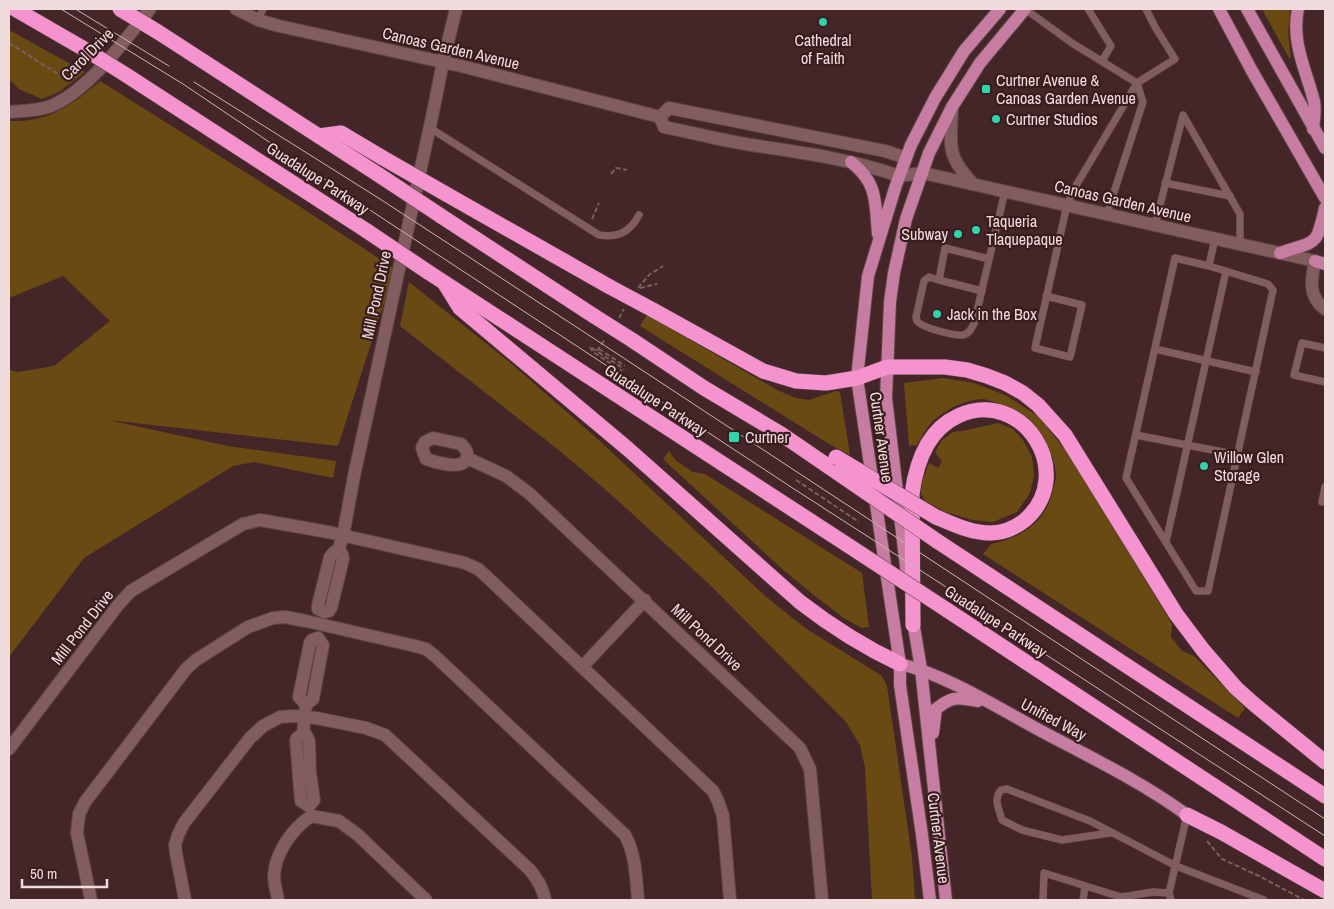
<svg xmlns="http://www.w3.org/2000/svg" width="1334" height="909" font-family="'Archivo Narrow',sans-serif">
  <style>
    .green { fill: #694a12 }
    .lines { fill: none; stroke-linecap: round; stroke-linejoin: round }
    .lane-casing { stroke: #5d4446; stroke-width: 8 }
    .street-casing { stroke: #5d4446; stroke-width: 14 }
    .secondary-casing { stroke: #5d4446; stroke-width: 14 }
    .primary-casing { stroke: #5d4446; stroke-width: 14 }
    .highway-casing { stroke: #5d4446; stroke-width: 16 }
    .path { stroke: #7a5e60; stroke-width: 2; stroke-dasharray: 5 2.5; stroke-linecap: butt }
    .lane { stroke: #815d5f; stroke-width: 7 }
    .street { stroke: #815d5f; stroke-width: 12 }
    .secondary { stroke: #815d5f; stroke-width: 12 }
    .primary { stroke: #c67da1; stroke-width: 12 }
    .highway { stroke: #f493cd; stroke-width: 15 }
    .tram { stroke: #cbb4b5; stroke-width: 1 }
    .highway-bridge-casing { stroke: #5d4446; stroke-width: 16; stroke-linecap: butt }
    .highway-bridge { stroke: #f493cd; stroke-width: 15 }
    .poi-dot { fill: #2ed4aa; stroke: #391c1e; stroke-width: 2 }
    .labels { text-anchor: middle; stroke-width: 4.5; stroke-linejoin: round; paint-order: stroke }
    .poi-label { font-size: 16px; fill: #f1dcdd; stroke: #391c1e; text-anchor: start }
    .street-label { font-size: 16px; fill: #f1dcdd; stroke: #391c1e }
  </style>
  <rect width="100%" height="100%" fill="#442628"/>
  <g class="green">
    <polygon points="1262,9 1290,9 1288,34 1291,57 1289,58"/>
    <polygon points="9,30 85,72 59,92 42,99 19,89 9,79"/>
    <path d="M100 81 302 208 395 269 338 446 108 420 228 446 336 461 333 478 254 462 233 466 84 558 9 657V370L18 372 54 366 110 321 63 276 9 298V121C48 123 72 105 100 81Z"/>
    <polygon points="409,282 513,365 601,442 765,596 805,628 882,676 887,686 912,857 915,900 872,900 865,768 860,745 846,722 708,583 615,498 560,451 400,326"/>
    <polygon points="647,315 777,390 796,398 809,400 836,391 840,392 850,455 829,444 640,326"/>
    <path d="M943 378 974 383 1005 395 1038 416 1070 456 1172 624 1171 637 1182 651 1194 656 1245 708 1238 718 983 554 991 544C1020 538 1044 524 1052 494 1053 488 1056 481 1056 475 1054 443 1028 412 997 403 993 402 987 399 982 399 964 400 947 409 934 420 927 426 922 437 917 445L909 446 904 383Z"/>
    <polygon points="998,423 1013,429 1023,440 1032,457 1034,475 1030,493 1017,512 993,522 972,520 946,512 925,501 921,494 922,482 929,463 938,468 942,462 935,452 942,440 953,432 963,431"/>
    <polygon points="669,451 676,461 693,472 705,474 862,573 869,627 862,628 844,618 811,593 780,567 663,459"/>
  </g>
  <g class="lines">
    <g class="lane-casing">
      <g id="lane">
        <polyline points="1025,9 1072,43 1137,83 1175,59 1155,27 1146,9"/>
        <polyline points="1088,9 1111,46 1102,61"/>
        <polyline points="258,20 263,9"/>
        <path d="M430 128 599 235C618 238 630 232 639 215"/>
        <polyline points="1165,183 1230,196"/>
        <polyline points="1107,214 1143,102 1137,83"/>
        <polyline points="1155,225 1183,115 1240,214 1240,244"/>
        <polyline points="1209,266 1268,284 1273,290 1208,591 1196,591 1126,478 1175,258 1209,266 1215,238"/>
        <path d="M939 280 929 277 924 281 916 317 917 321C922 328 955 336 963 335 969 334 971 329 974 324L1005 191"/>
        <polyline points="982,291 939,280 945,248 989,259"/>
        <polyline points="1046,296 1082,305 1070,357 1035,348 1067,205 1074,189 1137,83"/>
        <polyline points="1325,348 1302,343 1294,375 1325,382"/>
        <polyline points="1155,349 1256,372"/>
        <polyline points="1136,435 1238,455"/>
        <polyline points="1322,502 1325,487"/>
        <polyline points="1166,542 1226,271"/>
        <path d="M1110 833 1062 840 1022 830 1002 820C999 809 993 799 1001 790L1007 789 1090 821 1176 866 1264 900"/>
        <polyline points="1043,900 1044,873 1121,897 1153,892 1169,893"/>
        <polyline points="1083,900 1085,887"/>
        <polyline points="1171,900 1169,893 1187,815"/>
      </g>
    </g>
    <g class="street-casing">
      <g id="street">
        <polyline points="236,9 258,20 279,26 461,66 660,117"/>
        <path d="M9 112C23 111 37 111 51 106 88 91 125 40 150 9"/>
        <polyline points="660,117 669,108 885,151 906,158"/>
        <path d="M660 117 664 127C695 133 727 142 758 146 806 153 854 160 899 176"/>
        <path d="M1315 261C1311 280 1308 297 1325 309"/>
        <path d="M433 438 461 444C465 448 469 453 467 458 463 471 435 462 426 459L422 448 425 442Z"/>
        <polyline points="467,458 506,476 530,494 800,748 810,769 822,900"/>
        <polyline points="324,612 318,609 318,605 330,557 334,552 338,551 343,536 354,476 432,117 443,62 456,9"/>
        <polyline points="324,612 329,611 331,608 343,559 342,554 338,551"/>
        <polyline points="582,667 645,600"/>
        <polyline points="306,704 303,734 297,738 296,740 301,801 309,806"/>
        <polyline points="306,704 299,697 310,643 312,640 318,638"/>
        <polyline points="306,704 313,699 323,645 318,638"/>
        <polyline points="303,734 306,735 309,741 310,773 314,800 309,806"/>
        <polyline points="9,749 118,605 131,591 243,524 260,520 328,532 465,563 478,569 487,577 713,791 718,801 723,816 730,900"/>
        <path d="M91 900 77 833 79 814 85 802 186 669 196 660 248 627 273 618 285 617 306 621 415 646 426 649 435 656 625 835C636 855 636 878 638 900"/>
        <path d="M185 900 176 853 175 845 178 835 184 823 250 738 263 726 280 717 293 716 316 718 366 728 385 735 530 870C538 880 543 888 545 900"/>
        <path d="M278 900C277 893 274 884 274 876 275 853 292 829 311 816L339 821 358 835 426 900"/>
      </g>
    </g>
    <g class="secondary-casing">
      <g id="secondary">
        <path d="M952 107C951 146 945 154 973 184"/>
        <polyline points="899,176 923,173 1315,261"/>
      </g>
    </g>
    <g class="primary-casing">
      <g id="primary">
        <polyline points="1219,9 1252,71 1325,198"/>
        <polyline points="1247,9 1325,148"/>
        <path d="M1298 9C1291 42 1306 70 1314 101 1316 110 1314 120 1313 129"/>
        <path d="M851 162C878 183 875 202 878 234"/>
        <path d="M1280 253C1317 240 1316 248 1325 208"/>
        <polyline points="1315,261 1325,264"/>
        <polyline points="907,575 886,398 890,302 894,273 906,219 929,153 952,107 980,63 1025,9"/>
        <polyline points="912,615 921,669 946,900"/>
        <path d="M900 664C947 675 998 708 1041 731 1090 757 1142 782 1187 815"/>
        <path d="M933 733 936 709C954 695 957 698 978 701"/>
        <polyline points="930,900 922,835 900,685 900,664 857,378 868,276 896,185 911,145 935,98 964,51 1000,9"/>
      </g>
    </g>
    <g class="highway-casing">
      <g id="highway">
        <polyline points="15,9 86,50"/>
        <polyline points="158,32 379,175"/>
        <polyline points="123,73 367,231"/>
        <polyline points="319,136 341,133 383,158"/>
        <polyline points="446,194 610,287"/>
        <polyline points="441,216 594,316"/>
        <polyline points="428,272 846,544"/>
        <path d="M445 284 460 308 628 449 800 602C831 626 864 647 900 664"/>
        <polyline points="653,310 763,371 796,381 826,383 857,378 887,367 945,367 967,370 987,376 1005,383 1023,393 1038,405 1065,435 1176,614 1203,650 1236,688 1255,705 1325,762"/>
        <polyline points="632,340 704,388 781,434 838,473"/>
        <polyline points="937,541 1325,796"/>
        <polyline points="947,610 1325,859"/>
        <path d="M913 625 912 494C916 464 927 430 958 416 1023 386 1078 474 1025 520 1015 528 1003 533 990 533 971 533 953 524 936 517"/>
        <polyline points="1187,815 1221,832 1325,891"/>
      </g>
    </g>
    <g class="path">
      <polyline points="9,43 69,81"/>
      <polyline points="611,174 616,168 627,170"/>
      <polyline points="592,219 599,203"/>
      <polyline points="638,288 649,275 663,266"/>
      <polyline points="640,288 657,284"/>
      <polyline points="619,318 624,309"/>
      <polyline points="590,347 593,352 622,371"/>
      <polyline points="592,348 624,369"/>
      <polyline points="599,349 625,366"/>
      <polyline points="597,351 605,339"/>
      <polyline points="796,480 859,522"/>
      <polyline points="1207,841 1222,859 1259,876 1304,900"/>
    </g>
    <use href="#lane" class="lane"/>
    <use href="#street" class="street"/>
    <use href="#secondary" class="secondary"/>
    <use href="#primary" class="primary"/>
    <use href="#highway" class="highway"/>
    <g class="tram">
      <polyline points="61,9 183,84 376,214 791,487 943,585 971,606 1325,836"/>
      <polyline points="77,10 169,66"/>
      <polyline points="194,82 380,199 584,332 1325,819"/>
    </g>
    <g class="highway-bridge-casing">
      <g id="highway-bridge">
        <polyline points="120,9 158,32"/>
        <polyline points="86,50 123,73"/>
        <polyline points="383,158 446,194"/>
        <polyline points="379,175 441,216"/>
        <polyline points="367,231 428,272"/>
        <polyline points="610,287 653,310"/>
        <polyline points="594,316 632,340"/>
        <polyline points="836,457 936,517"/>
        <polyline points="838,473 937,541"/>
        <polyline points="846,544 947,610"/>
      </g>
    </g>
    <use href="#highway-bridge" class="highway-bridge"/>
  </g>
  <g class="poi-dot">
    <circle cx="823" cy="22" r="5"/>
    <rect x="981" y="84" width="10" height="10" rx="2.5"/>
    <circle cx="996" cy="119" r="5"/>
    <circle cx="976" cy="230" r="5"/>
    <circle cx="958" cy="234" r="5"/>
    <circle cx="937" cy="314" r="5"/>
    <rect x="728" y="431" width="12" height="12" rx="2.5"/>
    <circle cx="1204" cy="466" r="5"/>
  </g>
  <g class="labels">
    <g class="poi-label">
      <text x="823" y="46" text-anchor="middle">Cathedral<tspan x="823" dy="18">of Faith</tspan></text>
      <text x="996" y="86">Curtner Avenue &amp;<tspan x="996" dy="18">Canoas Garden Avenue</tspan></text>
      <text x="1006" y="125">Curtner Studios</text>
      <text x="986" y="227">Taqueria<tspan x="986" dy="18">Tlaquepaque</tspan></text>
      <text x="948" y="240" text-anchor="end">Subway</text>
      <text x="947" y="320">Jack in the Box</text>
      <text x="745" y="443">Curtner</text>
      <text x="1214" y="463">Willow Glen<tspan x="1214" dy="18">Storage</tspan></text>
    </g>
    <g class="street-label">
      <text transform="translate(451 48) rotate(13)" y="6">Canoas Garden Avenue</text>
      <text transform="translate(87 54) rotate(-45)" y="6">Carol Drive</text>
      <text transform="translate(318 178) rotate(33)" y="6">Guadalupe Parkway</text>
      <text transform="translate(1123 201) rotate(13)" y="6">Canoas Garden Avenue</text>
      <text transform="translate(376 295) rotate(-78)" y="6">Mill Pond Drive</text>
      <text transform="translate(656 400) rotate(33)" y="6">Guadalupe Parkway</text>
      <text transform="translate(882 437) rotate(82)" y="6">Curtner Avenue</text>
      <text transform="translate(996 621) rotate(33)" y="6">Guadalupe Parkway</text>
      <text transform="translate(82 627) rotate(-52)" y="6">Mill Pond Drive</text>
      <text transform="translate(707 637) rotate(43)" y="6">Mill Pond Drive</text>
      <text transform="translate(1054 719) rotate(28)" y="6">Unified Way</text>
      <text transform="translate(939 838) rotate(83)" y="6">Curtner Avenue</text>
    </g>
  </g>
  <rect width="1334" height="909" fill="none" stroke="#f1dcdd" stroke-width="20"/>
  <path d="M22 879v8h85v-8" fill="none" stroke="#f1dcdd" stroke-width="2.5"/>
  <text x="30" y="879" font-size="15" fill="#f1dcdd" stroke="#391c1e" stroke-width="4" paint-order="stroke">50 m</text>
</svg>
